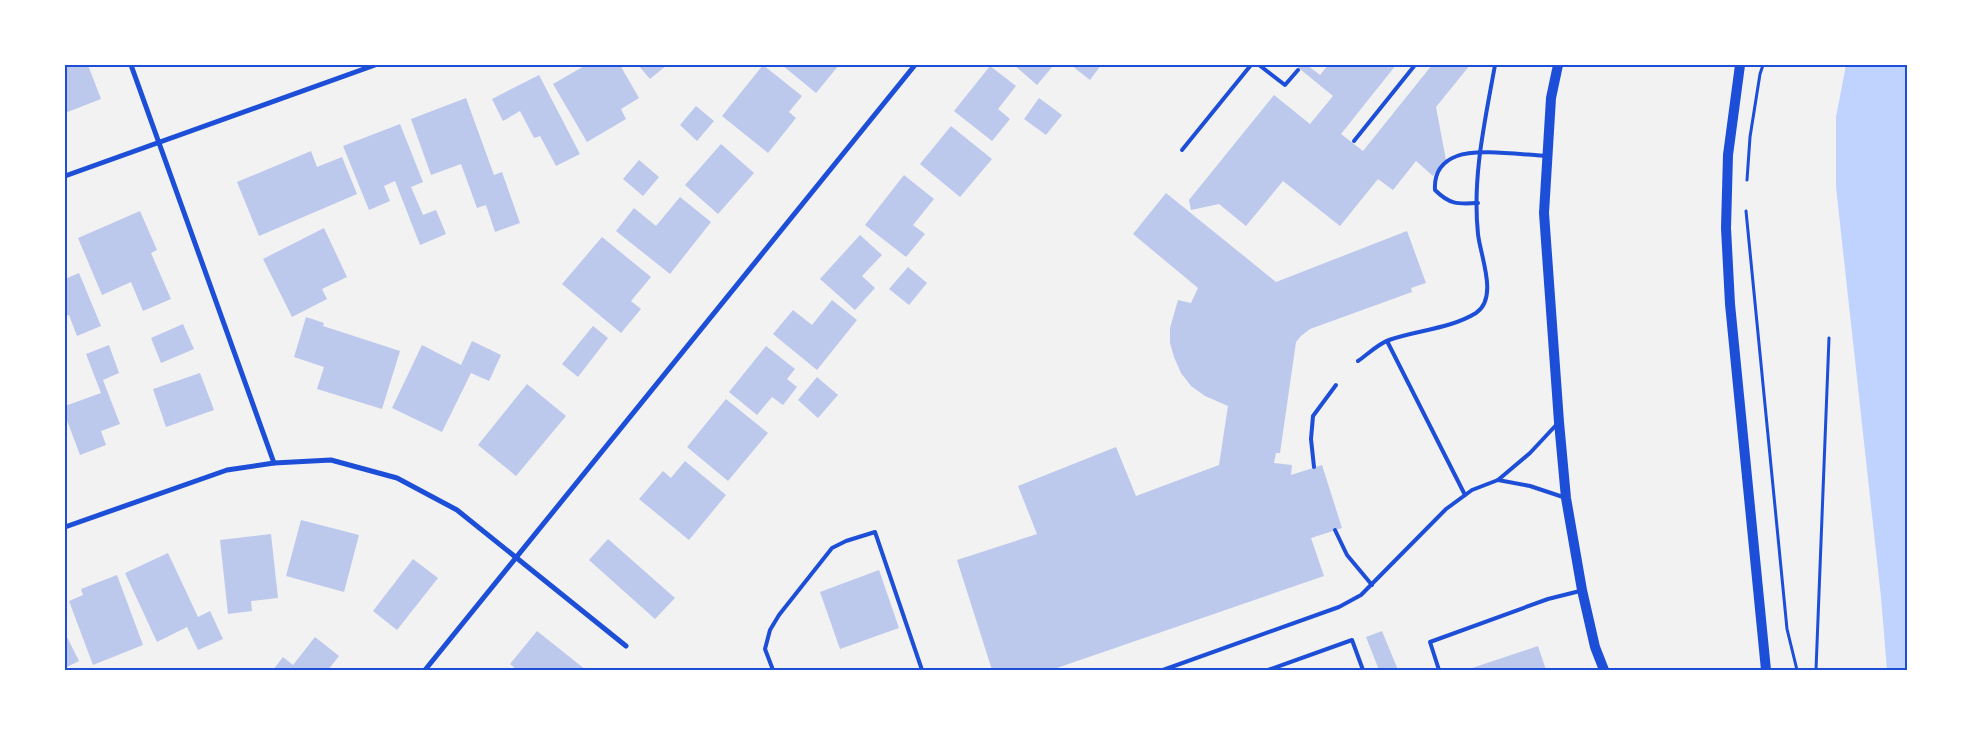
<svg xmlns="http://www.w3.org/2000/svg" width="1972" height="735" font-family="Jost,sans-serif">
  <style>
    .water { fill: #bfd3fe }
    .building { fill: #bdc9ec }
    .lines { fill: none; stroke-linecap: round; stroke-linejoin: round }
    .path { stroke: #1d4ed8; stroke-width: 3 }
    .service { stroke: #1d4ed8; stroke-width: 4 }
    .minor { stroke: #1d4ed8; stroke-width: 5 }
    .secondary { stroke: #1d4ed8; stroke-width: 10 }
    .neatline { fill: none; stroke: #1d4ed8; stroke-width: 2 }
  </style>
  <rect width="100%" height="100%" fill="#f2f2f2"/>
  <polygon class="water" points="1846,65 1907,65 1907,670 1887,670 1881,597 1836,187 1836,117"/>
  <g class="building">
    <polygon points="65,65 88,65 101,99 65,113"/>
    <polygon points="586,65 620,65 639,98 621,109 626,119 587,142 553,84"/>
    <polygon points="638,65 667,65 650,79"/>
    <polygon points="763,65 802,96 789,112 796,118 768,153 722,116"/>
    <polygon points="782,65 839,65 816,93"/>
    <polygon points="1014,65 1052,65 1053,66 1037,85"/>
    <polygon points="1071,65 1101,65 1090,80"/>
    <polygon points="1295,65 1307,65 1320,75 1328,65 1396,65 1341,134 1363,151 1432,65 1470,65 1436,107 1446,160 1433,176 1416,161 1393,190 1378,179 1340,226 1283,181 1246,226 1219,204 1191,210 1189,200 1274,95 1310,124 1333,96"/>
    <polygon points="990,66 1016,86 998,109 1010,119 992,141 954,111"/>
    <polygon points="539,75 580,154 556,166 540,136 534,138 520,111 503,121 492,99"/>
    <polygon points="466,98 494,175 502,172 520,223 495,232 486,205 477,208 461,164 431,175 411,119"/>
    <polygon points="1039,98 1062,115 1046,135 1024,119"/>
    <polygon points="696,106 714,121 697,141 680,125"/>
    <polygon points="400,124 423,182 411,187 423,215 436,210 446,234 420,245 395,181 384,186 390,201 369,210 343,146"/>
    <polygon points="951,126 992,159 960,197 920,164"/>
    <polygon points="721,144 754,173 718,214 685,185"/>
    <polygon points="311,151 317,167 342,157 357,194 259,236 237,182"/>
    <polygon points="639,160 659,177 643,196 623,179"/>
    <polygon points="904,175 934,199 913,225 925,234 906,257 865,225"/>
    <polygon points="1166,193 1276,282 1407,231 1426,283 1411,288 1412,292 1310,329 1301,336 1296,342 1280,453 1276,453 1274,463 1292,465 1291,475 1322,465 1342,528 1311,538 1324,576 1051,670 992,670 957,560 1037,534 1018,486 1116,447 1136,496 1219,465 1228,406 1205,396 1191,386 1181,373 1174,357 1170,343 1170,328 1178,300 1191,303 1198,288 1133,234"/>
    <polygon points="680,197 711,222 670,274 616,231 634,208 656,226"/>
    <polygon points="140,211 157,250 151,253 171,299 143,311 131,282 102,295 78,238"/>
    <polygon points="324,228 347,277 322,289 327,299 292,317 263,259"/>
    <polygon points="860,235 882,255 862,276 875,288 855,310 820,279"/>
    <polygon points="602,237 651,277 631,301 641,309 621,333 562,284"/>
    <polygon points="908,267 927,283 909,305 889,289"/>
    <polygon points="79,273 101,326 77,336 69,315 65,316 65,279"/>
    <polygon points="832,300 857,320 817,370 773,334 793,310 812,325"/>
    <polygon points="306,317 324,323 323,326 400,351 382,409 317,389 324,367 294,357"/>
    <polygon points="183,324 194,349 161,363 151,338"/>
    <polygon points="593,326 608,338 578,377 562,364"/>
    <polygon points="472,341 501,355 489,381 471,373 442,432 392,408 422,345 461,365"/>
    <polygon points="109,345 119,373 103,380 120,424 101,431 106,445 80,455 65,415 65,406 101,393 86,354"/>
    <polygon points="766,346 795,369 787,379 797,387 783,405 772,397 757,415 729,392"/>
    <polygon points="200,373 214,410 166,427 153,389"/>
    <polygon points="817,377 838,395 818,418 798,400"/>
    <polygon points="527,384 566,416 516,476 478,445"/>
    <polygon points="726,399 768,433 728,481 687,447"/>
    <polygon points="685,461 726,495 689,540 639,499 663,471 671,478"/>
    <polygon points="301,520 359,535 344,592 286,576"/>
    <polygon points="271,534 278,598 251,601 252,611 228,614 220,540"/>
    <polygon points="608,539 675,598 655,619 589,560"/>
    <polygon points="168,553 198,617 210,611 223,639 198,650 187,627 157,642 125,573"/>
    <polygon points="413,559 438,578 397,630 373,611"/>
    <polygon points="879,570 899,628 840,649 820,592"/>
    <polygon points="117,575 143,645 93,665 69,601 83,595 81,589"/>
    <polygon points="537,631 586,670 517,670 510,664"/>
    <polygon points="1382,631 1398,670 1379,670 1366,637"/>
    <polygon points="65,633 79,661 65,668"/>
    <polygon points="315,637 339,656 328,670 273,670 283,657 293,665"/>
    <polygon points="1538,646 1546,670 1466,670"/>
  </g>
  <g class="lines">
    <g class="path">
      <polyline points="1747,180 1750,137 1760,74 1763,65"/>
      <polyline points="1746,211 1787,629 1797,670"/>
      <polyline points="1816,670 1829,338"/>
    </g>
    <g class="service">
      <polyline points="1259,65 1285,85 1298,70"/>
      <polyline points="1354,141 1415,65"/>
      <polyline points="1182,150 1251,65"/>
      <path d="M1478 203C1458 204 1450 205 1435 190 1434 174 1441 162 1457 156 1476 148 1525 155 1547 156"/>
      <polyline points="1387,341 1465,495"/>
      <path d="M1358 361C1368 354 1378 344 1389 340 1417 330 1450 329 1476 313 1499 298 1480 255 1478 234 1472 177 1485 121 1495 65"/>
      <polyline points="1314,467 1311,439 1313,416 1336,385"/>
      <polyline points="1498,480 1530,486 1566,498"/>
      <polyline points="1335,530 1347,555 1372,585"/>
      <polyline points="773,670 765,649 770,630 779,615 832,548 846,541 875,532 922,670"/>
      <polyline points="1163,670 1339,607 1361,595 1446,509 1472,490 1498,480 1530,453 1558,423"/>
      <polyline points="1268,670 1352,640 1363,670"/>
      <polyline points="1439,670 1430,642 1548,599 1580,591"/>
    </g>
    <g class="minor">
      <polyline points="131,65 274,463"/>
      <polyline points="65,176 375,65"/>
      <polyline points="65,527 227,470 274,463 331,460 397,478 457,510 626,646"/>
      <polyline points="425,670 915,65"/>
    </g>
    <g class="secondary">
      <polyline points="1558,65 1551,98 1544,213 1559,422 1566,498 1582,590 1595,647 1604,670"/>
      <polyline points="1740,65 1728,155 1726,228 1730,304 1766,670"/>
    </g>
  </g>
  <rect width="1972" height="735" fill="none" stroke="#ffffff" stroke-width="132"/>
  <rect x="66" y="66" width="1840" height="603" class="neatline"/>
</svg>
